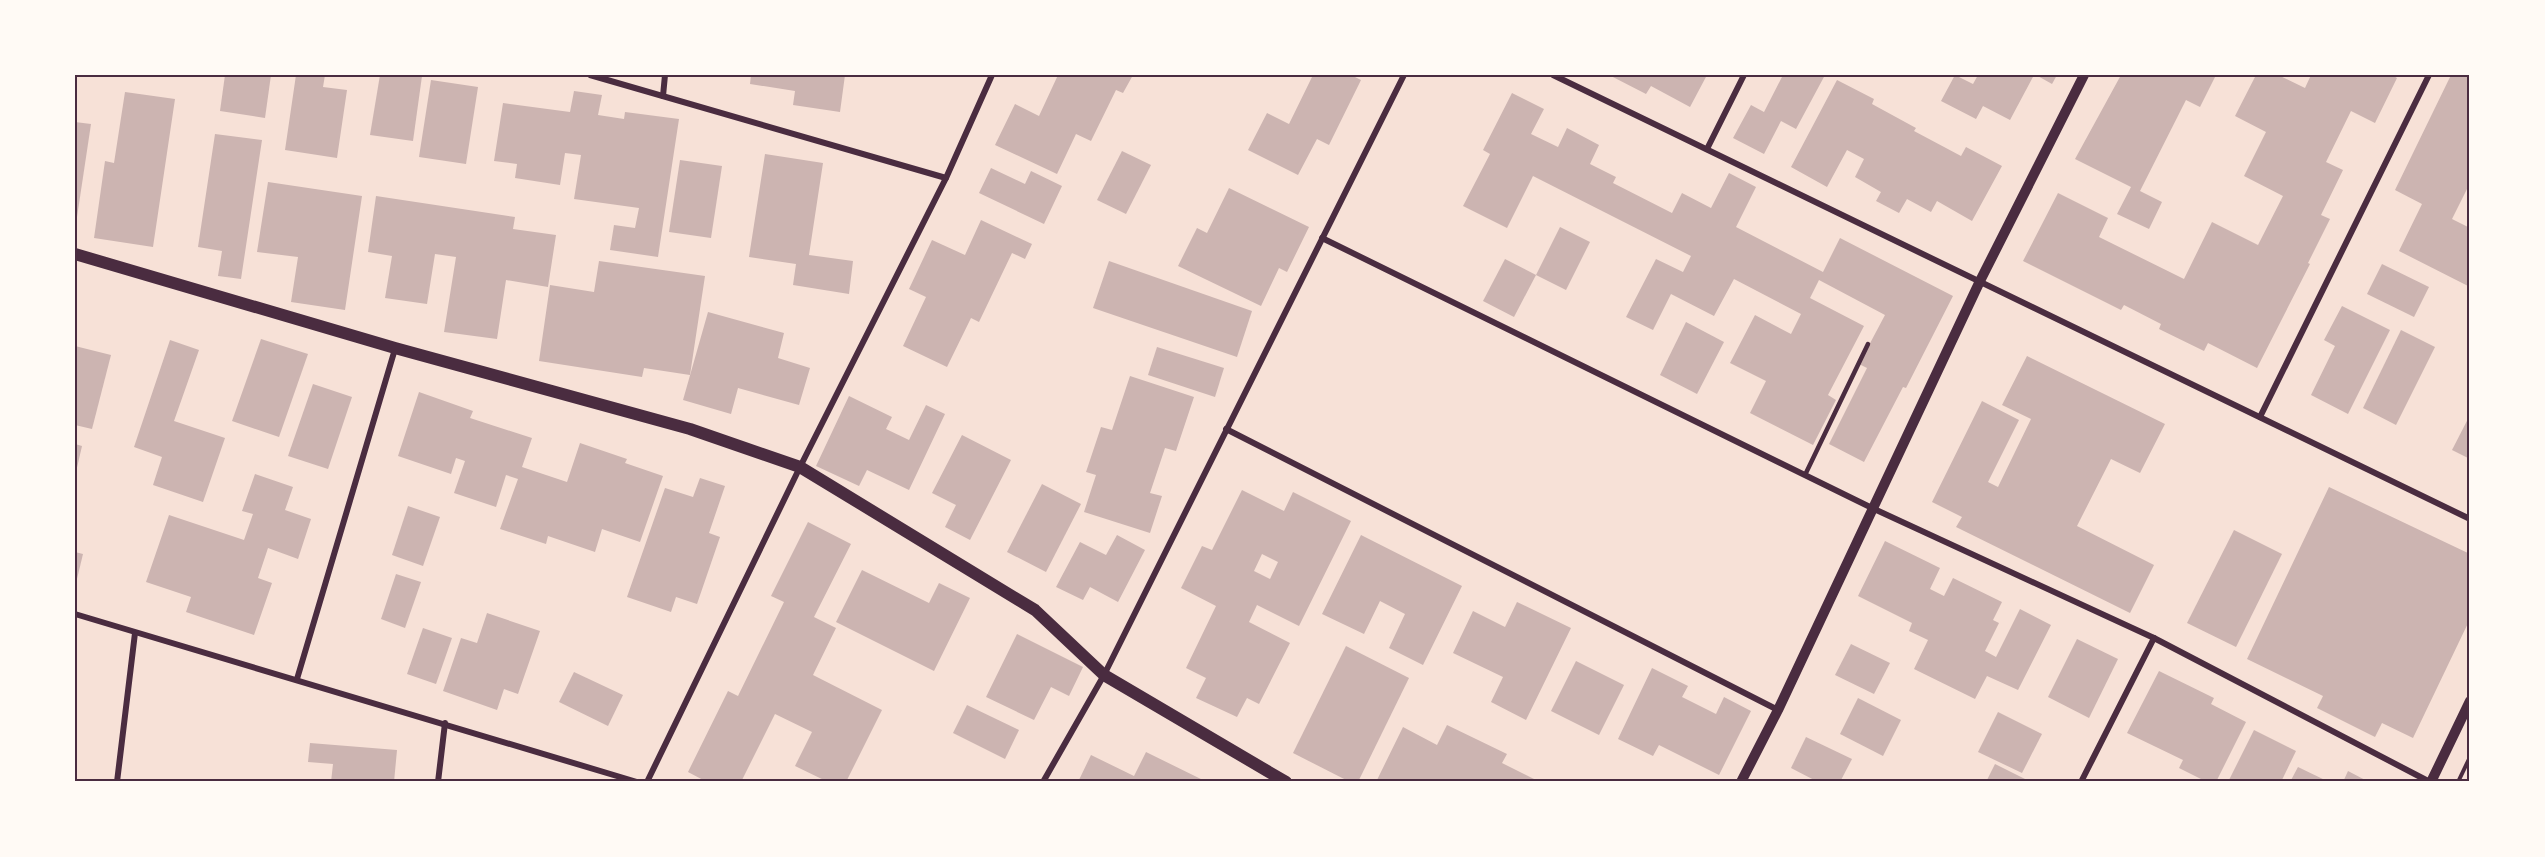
<svg xmlns="http://www.w3.org/2000/svg" width="2545" height="857" font-family="'Crimson Pro',serif">
  <style>
    .building { fill: #ccb4b1; fill-rule: evenodd }
    .lines { fill: none; stroke-linecap: round; stroke-linejoin: round }
    .path { stroke: #4a2c40; stroke-width: 4 }
    .service { stroke: #4a2c40; stroke-width: 4.5 }
    .minor { stroke: #4a2c40; stroke-width: 6 }
    .tertiary { stroke: #4a2c40; stroke-width: 10 }
    .secondary { stroke: #4a2c40; stroke-width: 12 }
    .neatline { fill: none; stroke: #4a2c40; stroke-width: 2 }
  </style>
  <rect width="100%" height="100%" fill="#f7e1d7"/>
  <g class="building">
    <polygon points="225,75 271,75 265,118 220,111"/>
    <polygon points="296,75 325,75 323,87 347,90 337,158 285,150"/>
    <polygon points="380,75 422,76 413,141 370,135"/>
    <polygon points="751,75 845,75 840,112 793,105 795,91 750,84"/>
    <polygon points="1058,75 1133,75 1123,93 1116,90 1091,141 1076,134 1057,174 995,145 1015,104 1039,116"/>
    <polygon points="1308,75 1351,75 1361,80 1329,145 1317,139 1298,175 1248,150 1267,113 1289,124 1312,77"/>
    <polygon points="1609,75 1707,75 1690,107 1651,86 1646,94"/>
    <polygon points="1783,75 1825,75 1796,129 1781,121 1764,154 1733,138 1751,105 1764,112"/>
    <polygon points="1955,75 1973,84 1978,75 2034,75 2010,120 1983,106 1976,119 1941,101"/>
    <polygon points="2036,75 2057,75 2052,84"/>
    <polygon points="2121,75 2216,75 2200,107 2186,100 2140,191 2162,202 2149,229 2117,214 2131,187 2075,159"/>
    <polygon points="2256,75 2278,75 2305,88 2311,75 2392,75 2397,78 2375,123 2351,111 2326,162 2343,170 2321,215 2330,219 2308,263 2310,264 2257,368 2208,343 2204,351 2159,329 2161,324 2124,305 2121,310 2023,261 2058,193 2108,218 2099,237 2184,279 2212,222 2258,245 2283,196 2244,176 2266,132 2235,116"/>
    <polygon points="2451,75 2470,75 2470,183 2452,219 2470,228 2470,287 2399,251 2422,204 2395,190"/>
    <polygon points="431,80 478,87 466,164 419,157"/>
    <polygon points="1837,80 1874,99 1872,104 1916,128 1914,131 1961,156 1966,147 2002,166 1972,221 1937,201 1931,212 1907,199 1899,213 1876,201 1881,192 1855,177 1864,159 1847,150 1827,187 1791,167"/>
    <polygon points="574,91 602,95 598,115 624,119 625,112 679,119 658,257 610,250 614,225 635,228 639,208 574,199 581,155 565,153 560,185 515,178 517,164 494,161 503,103 570,112"/>
    <polygon points="125,92 175,99 153,247 94,238 105,161 114,163"/>
    <polygon points="1512,93 1544,109 1531,134 1558,147 1567,128 1599,145 1590,164 1616,177 1613,183 1672,213 1682,193 1711,208 1729,173 1756,187 1736,227 1823,272 1840,238 1953,296 1906,388 1903,387 1864,462 1829,444 1867,368 1859,364 1885,315 1819,280 1810,298 1864,326 1828,395 1836,400 1813,445 1750,413 1766,381 1730,363 1755,315 1791,334 1801,314 1734,279 1714,316 1671,294 1653,330 1626,317 1656,259 1683,272 1691,256 1533,176 1507,228 1463,206 1490,154 1483,150"/>
    <polygon points="75,122 91,124 77,217 75,217"/>
    <polygon points="215,134 262,140 241,279 218,276 222,251 198,247"/>
    <polygon points="1122,151 1151,165 1126,214 1097,200"/>
    <polygon points="765,154 823,163 809,255 853,261 849,294 793,285 796,264 749,257"/>
    <polygon points="680,160 722,166 711,238 669,232"/>
    <polygon points="991,168 1025,184 1031,171 1062,186 1044,224 979,193"/>
    <polygon points="268,182 362,196 345,310 291,302 298,257 257,252"/>
    <polygon points="1229,188 1309,227 1287,272 1279,268 1261,306 1178,266 1197,228 1207,233"/>
    <polygon points="376,196 515,217 513,229 556,235 548,287 506,280 497,339 444,332 456,257 435,254 427,304 385,298 392,256 368,252"/>
    <polygon points="981,220 1032,244 1025,259 1012,253 979,322 971,318 947,367 903,346 926,297 909,289 932,240 965,255"/>
    <polygon points="1560,227 1590,242 1566,290 1536,275"/>
    <polygon points="1505,259 1536,275 1514,317 1483,301"/>
    <polygon points="599,261 705,276 690,375 644,368 642,377 539,361 550,285 594,292"/>
    <polygon points="1109,261 1252,311 1237,357 1093,308"/>
    <polygon points="2382,264 2429,287 2414,317 2367,294"/>
    <polygon points="2342,306 2390,330 2348,414 2311,395 2335,346 2324,340"/>
    <polygon points="708,312 784,333 778,358 810,368 799,405 738,388 731,414 683,400"/>
    <polygon points="1686,322 1724,342 1697,394 1660,375"/>
    <polygon points="2401,330 2435,347 2396,425 2363,408"/>
    <polygon points="261,339 308,354 279,437 232,421"/>
    <polygon points="170,340 199,350 174,421 225,438 203,502 153,485 162,457 134,447"/>
    <polygon points="75,346 111,355 92,429 75,425"/>
    <polygon points="1157,347 1224,368 1215,397 1148,375"/>
    <polygon points="2027,356 2165,424 2140,473 2111,459 2077,526 2154,565 2130,613 1956,527 1962,517 1932,502 1982,401 2019,420 1988,482 1998,487 2031,419 2002,405"/>
    <polygon points="1130,376 1194,397 1176,451 1165,448 1150,493 1162,496 1150,533 1084,512 1096,475 1086,472 1101,427 1112,430"/>
    <polygon points="313,384 352,397 328,469 288,456"/>
    <polygon points="419,392 473,411 470,418 532,438 522,467 567,482 580,443 627,459 625,463 663,476 640,542 602,529 595,552 548,536 546,544 500,529 518,479 506,475 496,507 454,493 465,461 456,458 451,474 398,456"/>
    <polygon points="849,396 892,417 886,429 909,440 926,405 945,414 909,490 867,470 859,486 816,466"/>
    <polygon points="2470,415 2470,459 2452,450"/>
    <polygon points="962,435 1011,460 970,540 945,527 956,505 932,493"/>
    <polygon points="75,444 82,446 76,472 75,472"/>
    <polygon points="255,474 293,487 285,510 311,519 298,559 268,548 258,578 272,583 254,635 186,612 191,597 146,582 169,515 244,540 253,514 242,511"/>
    <polygon points="700,478 725,486 709,533 720,537 697,604 676,597 671,612 627,597 665,488 693,497"/>
    <polygon points="1042,484 1081,504 1046,572 1007,552"/>
    <polygon points="2329,487 2470,554 2470,619 2413,738 2382,723 2375,737 2317,708 2323,696 2247,659"/>
    <path d="M1242 490 1284 511 1293 492 1351 521 1299 626 1257 605 1249 622 1290 643 1259 704 1247 698 1237 717 1196 698 1206 678 1186 668 1216 606 1181 588 1202 546 1212 550ZM1262 554 1278 562 1270 579 1254 571Z"/>
    <polygon points="408,506 440,517 423,566 392,555"/>
    <polygon points="808,522 851,544 814,617 836,628 813,675 882,710 846,782 828,782 795,766 812,732 775,714 741,782 707,782 688,772 728,691 738,696 784,602 771,596"/>
    <polygon points="2234,530 2282,554 2236,647 2187,623"/>
    <polygon points="1117,535 1145,550 1118,602 1090,587 1083,600 1056,587 1080,542 1106,555"/>
    <polygon points="1361,535 1462,586 1423,665 1389,648 1405,614 1380,601 1364,634 1322,614"/>
    <polygon points="1885,541 1940,568 1930,589 1944,596 1953,578 2002,602 1993,620 1999,623 1985,651 1996,657 2020,609 2051,625 2018,690 1987,676 1975,699 1914,669 1928,640 1909,631 1912,623 1858,596"/>
    <polygon points="75,552 83,554 76,583 75,583"/>
    <polygon points="862,570 929,603 939,583 970,598 934,671 836,622"/>
    <polygon points="396,574 421,582 405,628 381,619"/>
    <polygon points="1517,602 1571,628 1526,720 1491,702 1503,677 1453,653 1473,611 1505,627"/>
    <polygon points="487,613 540,631 518,694 504,689 497,710 443,691 461,638 477,643"/>
    <polygon points="423,628 452,638 436,684 407,674"/>
    <polygon points="1017,634 1083,667 1069,696 1051,687 1034,720 986,697"/>
    <polygon points="2077,639 2118,659 2089,718 2048,697"/>
    <polygon points="1851,644 1890,663 1874,694 1835,675"/>
    <polygon points="1346,646 1409,678 1358,782 1350,782 1293,753"/>
    <polygon points="1576,661 1624,685 1599,735 1551,711"/>
    <polygon points="1652,668 1688,686 1682,697 1716,714 1724,697 1751,711 1719,775 1659,745 1653,756 1618,739"/>
    <polygon points="2159,671 2214,698 2211,704 2246,722 2216,782 2207,782 2179,768 2183,760 2127,733"/>
    <polygon points="574,672 623,695 608,726 559,702"/>
    <polygon points="1858,698 1901,720 1883,756 1840,734"/>
    <polygon points="967,705 1019,730 1005,759 953,733"/>
    <polygon points="1998,712 2042,734 2022,773 1978,752"/>
    <polygon points="1447,725 1507,754 1502,763 1540,782 1381,782 1377,780 1403,727 1437,745"/>
    <polygon points="2254,730 2296,751 2281,782 2228,782"/>
    <polygon points="1806,737 1852,759 1840,782 1818,782 1791,768"/>
    <polygon points="310,743 397,750 394,782 331,782 333,764 308,762"/>
    <polygon points="1146,752 1207,782 1078,782 1091,755 1134,776"/>
    <polygon points="1995,764 2031,782 1986,782"/>
    <polygon points="2298,767 2329,782 2290,782"/>
    <polygon points="2348,771 2369,782 2343,782"/>
  </g>
  <g class="lines">
    <polyline class="path" points="2458,782 2470,757"/>
    <polyline class="service" points="1805,475 1868,344"/>
    <g class="minor">
      <polyline points="590,75 946,178"/>
      <polyline points="1553,75 2470,519"/>
      <polyline points="663,96 665,75"/>
      <polyline points="1707,149 1744,75"/>
      <polyline points="1322,238 1872,508 2154,638 2430,782"/>
      <polyline points="2260,417 2429,75"/>
      <polyline points="1226,429 1778,710"/>
      <polyline points="75,614 637,782"/>
      <polyline points="297,679 395,349"/>
      <polyline points="117,782 135,633"/>
      <polyline points="438,782 445,723"/>
      <polyline points="647,782 800,467 946,178 992,75"/>
      <polyline points="1043,782 1104,675 1404,75"/>
      <polyline points="2081,782 2154,638"/>
    </g>
    <g class="tertiary">
      <polyline points="1741,782 1778,710 1980,281 2084,75"/>
      <polyline points="2431,782 2470,701"/>
    </g>
    <polyline class="secondary" points="75,254 395,348 690,429 800,467 1035,610 1104,675 1286,782"/>
  </g>
  <rect width="2545" height="857" fill="none" stroke="#fffaf5" stroke-width="153"/>
  <rect x="76" y="76" width="2392" height="704" class="neatline"/>
</svg>
